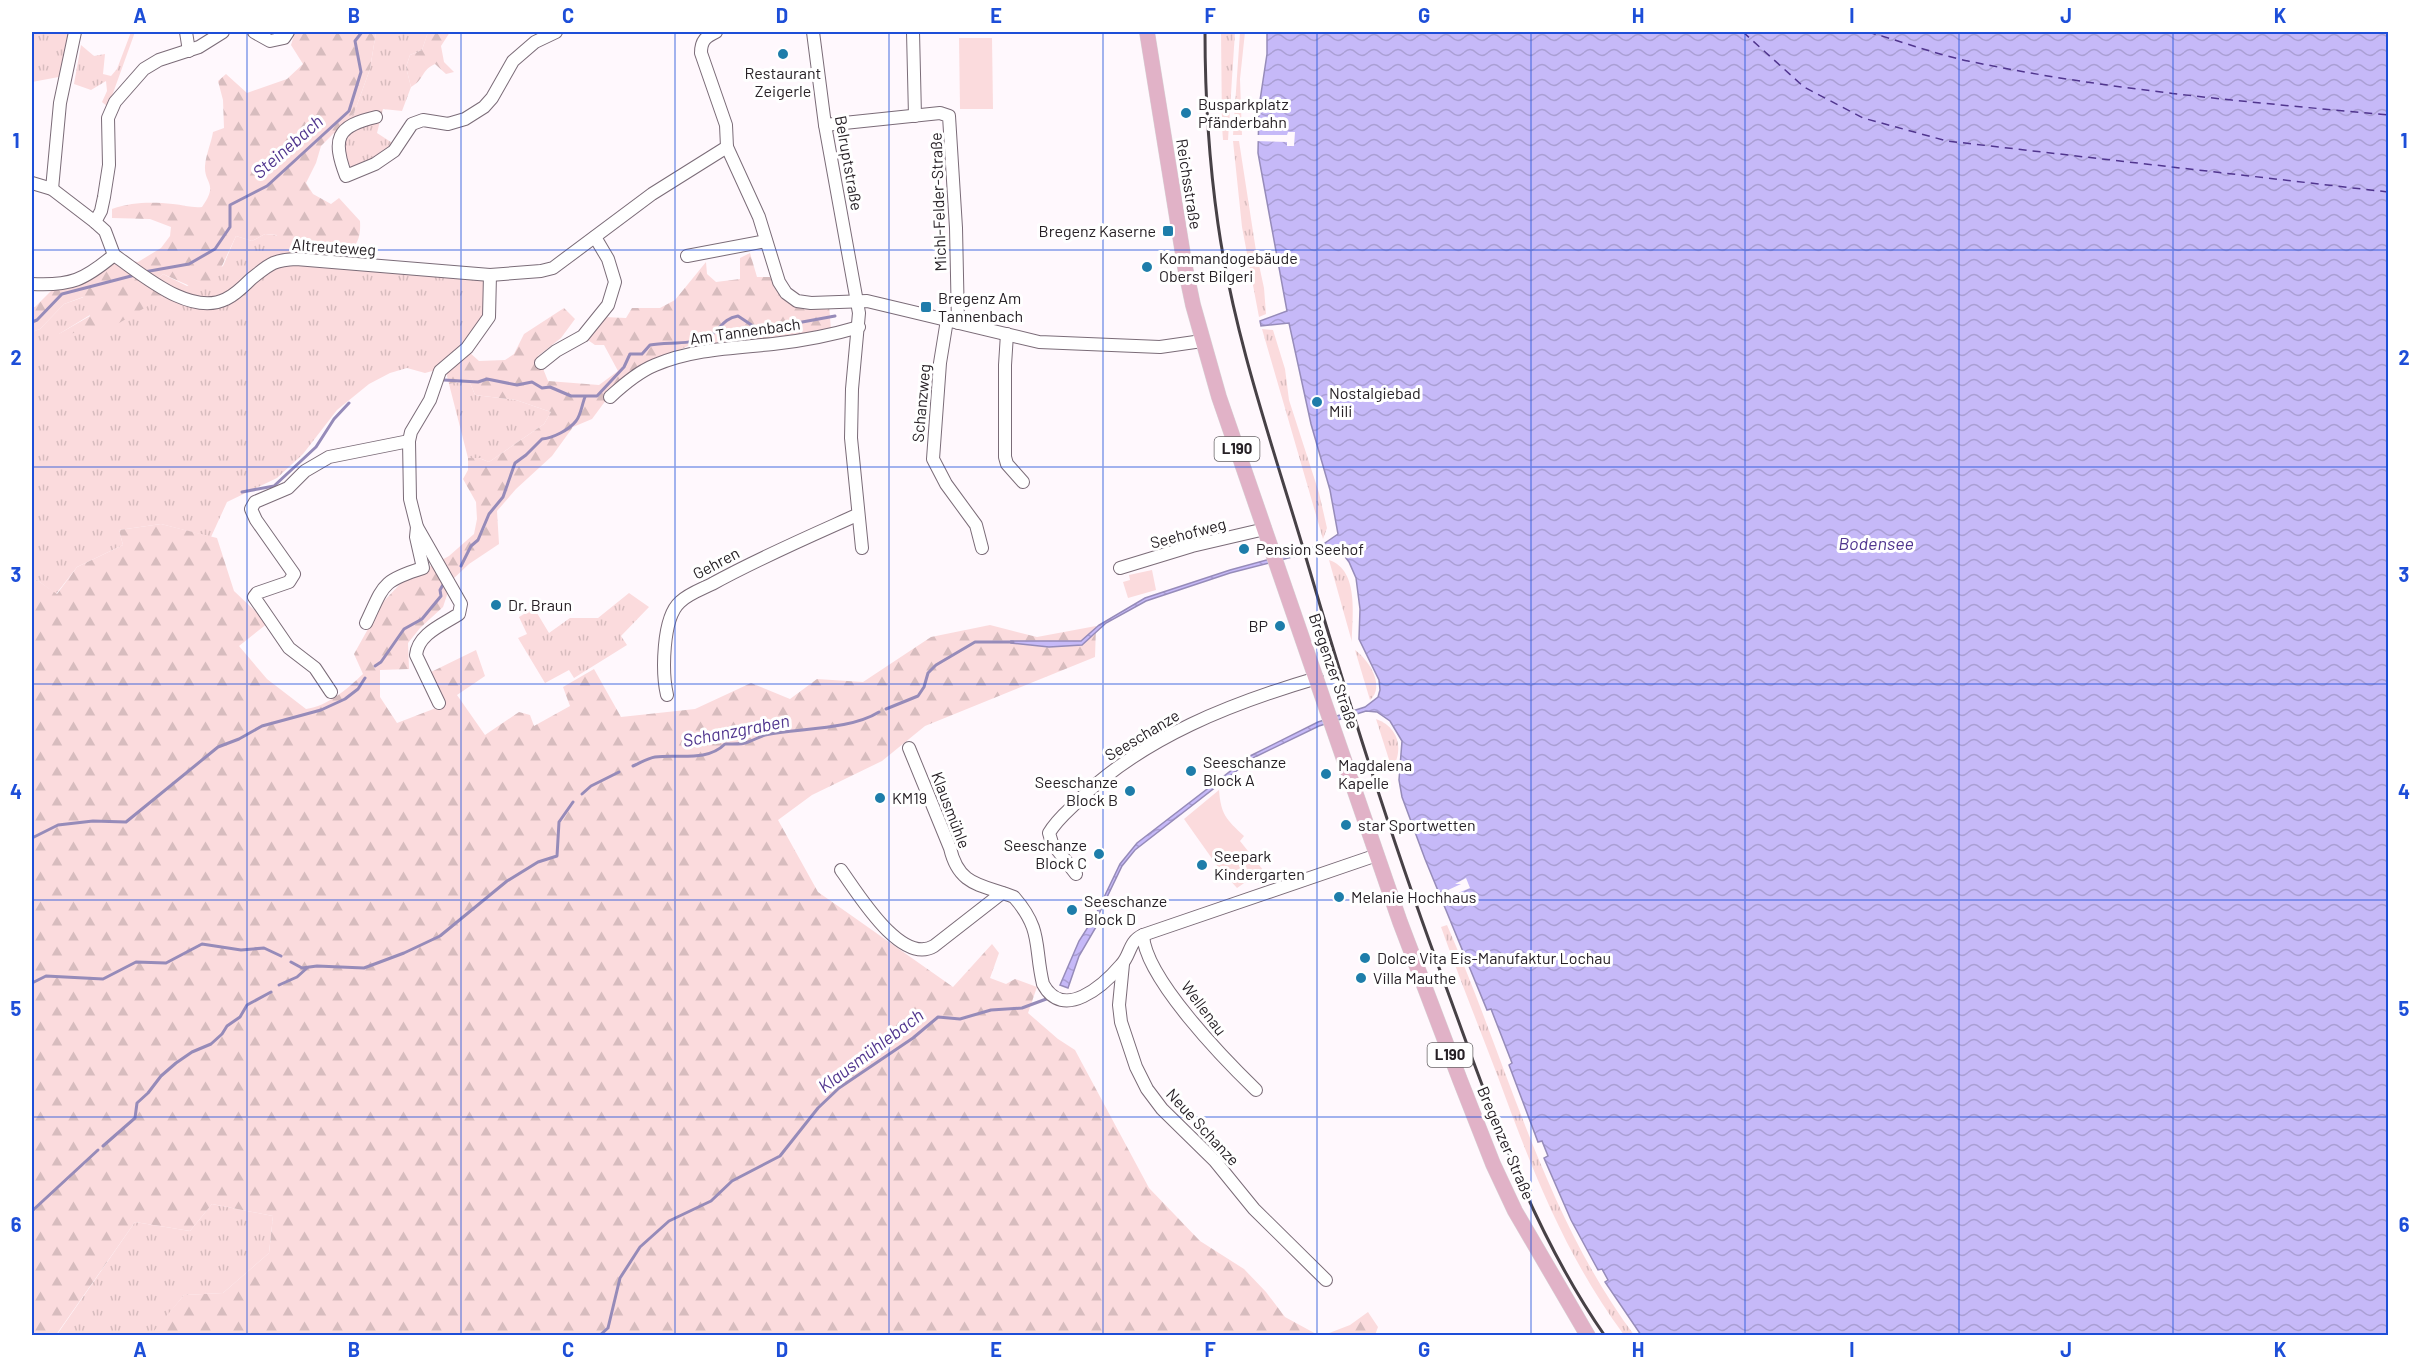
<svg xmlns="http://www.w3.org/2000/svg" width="2420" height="1367" font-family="Barlow,sans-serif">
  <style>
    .grass { fill: url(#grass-tufts) }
    .forest { fill: url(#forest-firs) }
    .green { fill: #fbdbdd }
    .water { fill: url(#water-waves); stroke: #968bb9; stroke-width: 1.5 }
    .pier { fill: #fff8fd }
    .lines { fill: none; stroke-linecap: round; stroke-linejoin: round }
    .stream { stroke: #968bb9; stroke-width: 3 }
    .ferry { stroke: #50358e; stroke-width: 1.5; stroke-dasharray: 8 6; stroke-linecap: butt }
    .minor-casing { stroke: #7b6c78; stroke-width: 14 }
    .major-casing { stroke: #d8d7d8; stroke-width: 16 }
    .minor { stroke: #fff; stroke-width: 12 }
    .major { stroke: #e1b2c7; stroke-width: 15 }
    .rail { stroke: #474146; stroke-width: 3 }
    .grid { fill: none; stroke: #1d4ed8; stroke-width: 1.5; stroke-opacity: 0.55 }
    .poi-dot { fill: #1e7daa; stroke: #fff; stroke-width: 2 }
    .labels { text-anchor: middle; stroke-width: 6; stroke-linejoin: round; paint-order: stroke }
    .shield { fill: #fff; stroke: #686467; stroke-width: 1.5 }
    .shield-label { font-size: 15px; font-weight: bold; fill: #272126 }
    .poi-label { font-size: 16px; fill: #272126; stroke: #fff; text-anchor: start }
    .street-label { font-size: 16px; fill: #272126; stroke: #fff }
    .water-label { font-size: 18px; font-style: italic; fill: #50358e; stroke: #fff }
    .neatline { fill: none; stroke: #1d4ed8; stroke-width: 2 }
    .grid-label { font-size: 20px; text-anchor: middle; font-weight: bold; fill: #1d4ed8 }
  </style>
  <defs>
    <pattern id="grass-tufts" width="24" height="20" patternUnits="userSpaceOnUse" patternTransform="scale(1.5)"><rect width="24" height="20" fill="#fbdbdd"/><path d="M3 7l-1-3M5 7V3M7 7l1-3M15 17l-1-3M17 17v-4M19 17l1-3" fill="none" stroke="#d7bcbe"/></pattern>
    <pattern id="forest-firs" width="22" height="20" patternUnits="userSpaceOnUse" patternTransform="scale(1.5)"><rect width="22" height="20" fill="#fbdbdd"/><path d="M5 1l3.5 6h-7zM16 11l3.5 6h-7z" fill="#d7bcbe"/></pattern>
    <pattern id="water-waves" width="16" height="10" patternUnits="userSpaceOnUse" patternTransform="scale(1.5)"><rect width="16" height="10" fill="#c6b9f8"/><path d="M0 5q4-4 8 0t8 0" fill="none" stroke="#aa9fd4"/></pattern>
  </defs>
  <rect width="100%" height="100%" fill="#fff8fd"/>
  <g class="grass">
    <polygon points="32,32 71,32 64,76 32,82"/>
    <polygon points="131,32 135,32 108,107 102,102 107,91 106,81 91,90 74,84 81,45 94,56 105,54 103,74 111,76 117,69"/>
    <polygon points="376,32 428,32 422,50 410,55 406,67 411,87 402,111 383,109 377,133 394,144 375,160 352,170 334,132 354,113 370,69"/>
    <polygon points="1221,32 1235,32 1228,140 1223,140 1222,126"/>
    <polygon points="1240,32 1245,32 1240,79 1242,135 1233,135"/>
    <polygon points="1233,141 1239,141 1256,251 1264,288 1266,314 1259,317 1242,227"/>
    <polygon points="265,234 331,242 340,257 486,279 486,314 464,347 436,370 425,373 407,368 390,373 369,384 337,410 303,454 277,478 227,502 211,537 161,524 119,530 123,545 77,567 56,594 37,580 32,582 32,332 40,329 64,304 84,297 90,315 59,334 163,297 152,285 163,274 187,286 223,266 236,236 252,241"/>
    <polygon points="1262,329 1273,330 1285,369 1289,400 1319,493 1327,528 1323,539"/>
    <polygon points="469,380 475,395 516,400 551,412 544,424 489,462 479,458 468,458 449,384"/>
    <path d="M1329 560C1360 570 1352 618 1352 642Z"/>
    <polygon points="629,593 649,607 621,636 627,645 574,678 569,670 545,683 518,638 527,634 519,617 534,608 549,633 570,618 598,618"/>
    <path d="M1355 650C1368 659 1386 686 1370 700Z"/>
    <path d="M1376 719C1399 727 1404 750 1392 769Z"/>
    <path d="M1447 925C1507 1062 1544 1214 1634 1335H1624C1565 1255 1532 1170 1498 1077 1479 1027 1459 977 1441 927Z"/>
    <polygon points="212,1204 273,1216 269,1253 223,1293 184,1295 155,1331 155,1335 56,1336 135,1222 190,1231"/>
  </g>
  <g class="forest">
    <path d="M295 32H376L370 69 354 113 321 146 316 163 306 183 313 194 331 204 339 198 360 221C361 239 357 248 340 257L333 252 330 243 279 254 276 246 277 235 265 234 252 241 236 236 214 283 201 291 163 274 152 285 163 297 109 329 57 335 90 316 83 297 64 304 40 329 32 332V307H35L53 289 114 259 138 262 161 248 170 236 171 227 150 219 112 218V209C133 202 151 202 173 204 183 205 192 208 202 207 219 183 204 184 205 166 206 154 211 144 213 132L224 128 223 100 218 81 226 74 247 93 287 79 303 64 291 45Z"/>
    <path d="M428 32H450L441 46 444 62 454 72 446 74 435 64C421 70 425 79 411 87L406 67 410 55 422 50Z"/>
    <path d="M750 253 757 277H770C786 301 802 302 829 304L831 330 768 346 725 342 690 345 650 364 612 392 592 419 573 427 552 456 516 489 497 511 499 544 469 564 452 580 443 607 420 628 408 643 409 669 380 670V697L397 723 436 708 429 673 476 650 485 676 457 695 485 735 519 712 530 715 534 726 570 706 563 687 594 669 621 717 695 709 751 683 790 699 817 679 863 682 931 637 990 625 1037 637 1096 626 1095 657 925 726 882 761 812 795 778 820 818 892 953 987 992 944 999 953 990 978 1006 984 1015 979 1037 987 1028 1013 1058 1039 1075 1050 1149 1188 1200 1241 1244 1269 1266 1292 1285 1317 1318 1335H155L154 1331 184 1295 223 1293 269 1253 273 1216 212 1204 190 1231 135 1222 56 1335 32 1336V582L37 580 57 594 77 567 123 545 119 530 161 524 217 538 234 591 268 623 239 646 267 679 306 709C328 706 347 689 363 674L354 654 383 602 402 582 449 556 474 534 477 519 476 502 463 479 468 470V458H479L489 462 544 424 551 412 516 400 475 395 469 380 449 384 446 372 469 352 479 361 505 360 514 354 524 334 564 308 575 319 561 338 538 356 548 381 599 385 618 371 604 345H595L585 338 604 317 626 318 632 308H660L675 300 706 262 707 274 716 282 740 279V258Z"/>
    <polygon points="1368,1312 1378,1327 1375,1335 1324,1335 1350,1325"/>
  </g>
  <g class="green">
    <polygon points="959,38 992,38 993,109 960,109"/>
    <polygon points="1152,570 1156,590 1128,598 1123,582 1130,580 1129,575"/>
    <path d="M1219 790C1221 815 1226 819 1244 836L1240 841 1263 870 1237 888 1218 867 1184 819Z"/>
  </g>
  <polygon class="water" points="1267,32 2388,32 2388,1335 1641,1335 1605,1282 1608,1280 1602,1269 1598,1270 1571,1220 1544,1158 1548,1156 1542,1141 1538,1142 1509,1065 1512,1063 1491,1009 1487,1010 1425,859 1402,797 1399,780 1402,741 1390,721 1377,712 1366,711 1319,726 1253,758 1135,850 1122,866 1097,918 1096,927 1079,956 1068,988 1060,985 1079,941 1095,916 1120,864 1137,843 1250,756 1318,722 1365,707 1378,697 1380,690 1379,680 1359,639 1360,609 1356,578 1349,562 1340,550 1323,549 1230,573 1146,601 1106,623 1082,645 1049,647 1011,643 1011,641 1081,641 1099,625 1145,598 1230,570 1322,545 1338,534 1330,490 1311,424 1289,323 1261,326 1260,321 1287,311 1258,153 1259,107 1267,54"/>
  <g class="pier">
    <polygon points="1288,132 1295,132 1294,146 1287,146 1287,142 1255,141 1255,135 1287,135"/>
    <polygon points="1466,878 1470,888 1439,901 1437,895 1461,884 1455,884"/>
  </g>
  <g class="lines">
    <g class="stream">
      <polyline points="144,272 189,264 215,249 230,227 230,205 267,186 349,111 361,72 355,41 362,32"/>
      <polyline points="32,322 37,320 62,294 135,275"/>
      <path d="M444 380 478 382 487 379 517 385 532 382 542 388 550 387 571 396H597L624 367 630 354H642L650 345C669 342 690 345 707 337 720 332 721 319 738 316L756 328 764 329 835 316"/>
      <polyline points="242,492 274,486 316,447 334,419 349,403"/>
      <path d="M461 566 471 546 478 540 489 514 503 497 515 463 526 455 542 439C553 438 569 430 576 421 581 415 582 404 585 397"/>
      <polyline points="375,666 381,662 404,629 422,619 441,596 440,590 444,583"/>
      <polyline points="886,709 918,696 924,687 928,673 936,665 975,642 1013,642"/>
      <path d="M633 766C640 763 648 758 655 757 679 754 707 762 725 744 732 744 741 745 748 742 754 740 759 737 765 735 800 728 850 730 879 712"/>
      <polyline points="582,794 591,786 619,772"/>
      <polyline points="32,838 58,825 93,821 126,822 218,747 239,739 262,726 321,710 345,699 358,689 365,678"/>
      <polyline points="291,962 302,968 317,966 364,968 404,953 440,936 507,881 538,862 557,856 559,822 573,802"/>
      <polyline points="32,983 46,976 103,979 136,962 166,963 202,944 241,950 264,948 281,956"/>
      <polyline points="279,985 297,977 307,968"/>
      <polyline points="103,1146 135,1118 137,1103 148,1093 161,1076 176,1063 192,1052 211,1044 222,1034 227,1026 240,1017 247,1005 271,992"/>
      <polyline points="32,1211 98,1150"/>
      <polyline points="599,1336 608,1328 620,1278 640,1247 669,1221 711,1201 732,1181 780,1156 818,1108 839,1088 913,1038 938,1017 960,1019 991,1010 1022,1008 1049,998"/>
    </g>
    <g class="ferry">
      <polyline points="1743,32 1804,87 1863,118 1947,141 2388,192"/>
      <path d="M1868 32C1901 41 1934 54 1968 61 2106 90 2248 102 2388 115"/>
    </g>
    <g class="minor-casing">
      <g id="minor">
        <polyline points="186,32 189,51"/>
        <polyline points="254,32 270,41 284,38 288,32"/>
        <polyline points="813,32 825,125 859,313 852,389 851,438 862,548"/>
        <polyline points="913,32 915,116"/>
        <path d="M376 117C336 126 332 139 346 176L375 164 394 151 412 124 423 120 448 124 465 119 484 107 492 98 513 61 535 42 556 32"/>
        <polyline points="825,125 940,113 949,116 956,228 958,323"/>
        <polyline points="727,147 759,217 779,282 786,293 797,301 811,303 867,301 1039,342 1160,347 1202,341"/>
        <polyline points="32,183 52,189 95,222 105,231 114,255"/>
        <polyline points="52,189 60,103 75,32"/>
        <polyline points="95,222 101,211 104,197 109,165 108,118 115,102 144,69 159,60 199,47 223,32"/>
        <polyline points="687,256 766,241"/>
        <path d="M32 284C71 286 84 280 114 255 142 274 190 317 226 299 235 295 244 286 251 279 269 265 272 260 296 259L490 275 541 271 553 268 652 194 727 147 726 125 701 53C701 40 706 37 716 32"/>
        <polyline points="947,320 940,363 933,459 946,484 976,525 982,548"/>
        <polyline points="1007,334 1005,365 1005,457 1007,464 1023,482"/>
        <polyline points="541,363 556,351 583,336 608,305 615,282 608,259 595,237"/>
        <path d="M610 397C624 384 638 372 655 365 692 349 734 348 773 344 801 341 832 335 859 327"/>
        <polyline points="1120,568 1192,546 1265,529"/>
        <path d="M366 623C384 585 381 581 423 568L416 537 417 527"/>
        <polyline points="331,692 315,668 289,648 254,597 257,593 289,582 294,574 256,520 251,509 255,502 288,488 305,471 329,457 409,441"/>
        <path d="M667 695C662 673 662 618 680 602 688 594 702 589 712 584 759 558 808 537 857 515"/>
        <path d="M439 703 416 655C418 634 442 625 459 614L461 604 417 527 410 499 409 441 411 432 430 400 440 371 467 348 489 317 490 275"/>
        <path d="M909 748 950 848C959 887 982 884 1014 897 1043 930 1034 947 1043 984 1063 1022 1104 985 1121 965 1131 955 1128 942 1143 935L1377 855"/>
        <path d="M841 870C857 892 901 966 934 946L1002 893"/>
        <path d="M1076 874 1052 843 1049 833C1057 819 1069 810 1080 799 1144 737 1232 703 1317 678"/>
        <path d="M1143 935C1145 978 1225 1060 1256 1090"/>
        <polyline points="1123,964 1119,1005 1121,1022 1136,1067 1147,1089 1162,1109 1215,1161 1254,1209 1326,1280"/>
      </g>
    </g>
    <g class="major-casing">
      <polyline id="major" points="1147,32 1185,267 1193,305 1219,397 1400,922 1460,1080 1493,1164 1515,1211 1588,1336"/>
    </g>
    <use href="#minor" class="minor"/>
    <use href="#major" class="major"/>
    <path class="rail" d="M1205 32C1205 96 1209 161 1218 224 1234 336 1272 444 1304 551 1345 691 1388 829 1438 965 1485 1092 1527 1224 1605 1336"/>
  </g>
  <path class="grid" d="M247 32V1336M461 32V1336M675 32V1336M889 32V1336M1103 32V1336M1317 32V1336M1531 32V1336M1745 32V1336M1959 32V1336M2173 32V1336M32 250H2388M32 467H2388M32 684H2388M32 900H2388M32 1117H2388"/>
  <g class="poi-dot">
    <circle cx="783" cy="54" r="6"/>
    <circle cx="1186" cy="113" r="6"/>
    <rect x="1162" y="225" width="12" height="12" rx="3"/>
    <circle cx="1147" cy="267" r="6"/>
    <rect x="920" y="301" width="12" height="12" rx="3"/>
    <circle cx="1317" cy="402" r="6"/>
    <circle cx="1244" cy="549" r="6"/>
    <circle cx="496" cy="605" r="6"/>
    <circle cx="1280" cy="626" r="6"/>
    <circle cx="1191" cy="771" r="6"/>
    <circle cx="1326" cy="774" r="6"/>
    <circle cx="1130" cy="791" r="6"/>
    <circle cx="880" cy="798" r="6"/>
    <circle cx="1346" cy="825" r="6"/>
    <circle cx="1099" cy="854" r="6"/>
    <circle cx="1202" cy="865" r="6"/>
    <circle cx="1339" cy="897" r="6"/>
    <circle cx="1072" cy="910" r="6"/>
    <circle cx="1365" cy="958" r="6"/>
    <circle cx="1361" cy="978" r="6"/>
  </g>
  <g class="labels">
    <g class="shield">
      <rect x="1214.5" y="437" width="45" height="24" rx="4.5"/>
      <rect x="1427.5" y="1043" width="45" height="24" rx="4.5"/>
    </g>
    <g class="shield-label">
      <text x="1237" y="454">L190</text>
      <text x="1450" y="1060">L190</text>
    </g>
    <g class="poi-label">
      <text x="783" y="79" text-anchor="middle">Restaurant<tspan x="783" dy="18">Zeigerle</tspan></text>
      <text x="1198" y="110">Busparkplatz<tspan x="1198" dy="18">Pfänderbahn</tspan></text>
      <text x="1156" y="237" text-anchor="end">Bregenz Kaserne</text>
      <text x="1159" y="264">Kommandogebäude<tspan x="1159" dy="18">Oberst Bilgeri</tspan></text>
      <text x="938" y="304">Bregenz Am<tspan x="938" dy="18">Tannenbach</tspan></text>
      <text x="1329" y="399">Nostalgiebad<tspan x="1329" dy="18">Mili</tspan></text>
      <text x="1256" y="555">Pension Seehof</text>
      <text x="508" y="611">Dr. Braun</text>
      <text x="1268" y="632" text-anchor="end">BP</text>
      <text x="1203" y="768">Seeschanze<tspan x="1203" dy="18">Block A</tspan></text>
      <text x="1338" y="771">Magdalena<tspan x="1338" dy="18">Kapelle</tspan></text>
      <text x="1118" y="788" text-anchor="end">Seeschanze<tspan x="1118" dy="18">Block B</tspan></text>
      <text x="892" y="804">KM19</text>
      <text x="1358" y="831">star Sportwetten</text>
      <text x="1087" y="851" text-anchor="end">Seeschanze<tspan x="1087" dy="18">Block C</tspan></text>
      <text x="1214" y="862">Seepark<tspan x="1214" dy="18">Kindergarten</tspan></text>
      <text x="1351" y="903">Melanie Hochhaus</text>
      <text x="1084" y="907">Seeschanze<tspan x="1084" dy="18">Block D</tspan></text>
      <text x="1377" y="964">Dolce Vita Eis-Manufaktur Lochau</text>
      <text x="1373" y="984">Villa Mauthe</text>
    </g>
    <g class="street-label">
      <text transform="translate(849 163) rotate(80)" y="6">Belruptstraße</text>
      <text transform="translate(1189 184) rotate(81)" y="6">Reichsstraße</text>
      <text transform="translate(938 202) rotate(-92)" y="6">Michl-Felder-Straße</text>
      <text transform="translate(334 247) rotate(4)" y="6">Altreuteweg</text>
      <text transform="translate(745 331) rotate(-8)" y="6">Am Tannenbach</text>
      <text transform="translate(921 403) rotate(-85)" y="6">Schanzweg</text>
      <text transform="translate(1188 533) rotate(-15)" y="6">Seehofweg</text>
      <text transform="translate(716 563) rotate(-28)" y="6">Gehren</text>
      <text transform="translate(1334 671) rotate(71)" y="6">Bregenzer Straße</text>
      <text transform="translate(1142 735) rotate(-31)" y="6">Seeschanze</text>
      <text transform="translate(951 810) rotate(69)" y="6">Klausmühle</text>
      <text transform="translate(1204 1008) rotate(53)" y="6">Wellenau</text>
      <text transform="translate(1203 1127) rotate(47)" y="6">Neue Schanze</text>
      <text transform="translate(1506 1143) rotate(67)" y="6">Bregenzer Straße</text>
    </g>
    <g class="water-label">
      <text transform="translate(288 147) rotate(-41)" y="6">Steinebach</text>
      <text x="1876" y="550">Bodensee</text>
      <text transform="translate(736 731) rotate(-11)" y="6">Schanzgraben</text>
      <text transform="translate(871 1051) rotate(-37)" y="6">Klausmühlebach</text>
    </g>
  </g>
  <rect width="2420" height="1367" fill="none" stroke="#ffffff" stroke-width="66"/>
  <rect x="33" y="33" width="2354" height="1301" class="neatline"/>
  <g class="grid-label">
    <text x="140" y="23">A</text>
    <text x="354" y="23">B</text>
    <text x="568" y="23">C</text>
    <text x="782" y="23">D</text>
    <text x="996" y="23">E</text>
    <text x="1210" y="23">F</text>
    <text x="1424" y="23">G</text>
    <text x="1638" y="23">H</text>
    <text x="1852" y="23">I</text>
    <text x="2066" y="23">J</text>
    <text x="2280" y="23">K</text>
    <text x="16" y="148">1</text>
    <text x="2404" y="148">1</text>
    <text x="16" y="365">2</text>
    <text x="2404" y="365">2</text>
    <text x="16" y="582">3</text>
    <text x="2404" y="582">3</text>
    <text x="16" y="799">4</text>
    <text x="2404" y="799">4</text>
    <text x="16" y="1016">5</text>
    <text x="2404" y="1016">5</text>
    <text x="16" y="1232">6</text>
    <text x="2404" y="1232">6</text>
    <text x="140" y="1357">A</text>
    <text x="354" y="1357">B</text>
    <text x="568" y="1357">C</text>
    <text x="782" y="1357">D</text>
    <text x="996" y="1357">E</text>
    <text x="1210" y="1357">F</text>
    <text x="1424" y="1357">G</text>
    <text x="1638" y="1357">H</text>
    <text x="1852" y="1357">I</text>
    <text x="2066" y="1357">J</text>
    <text x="2280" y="1357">K</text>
  </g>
</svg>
